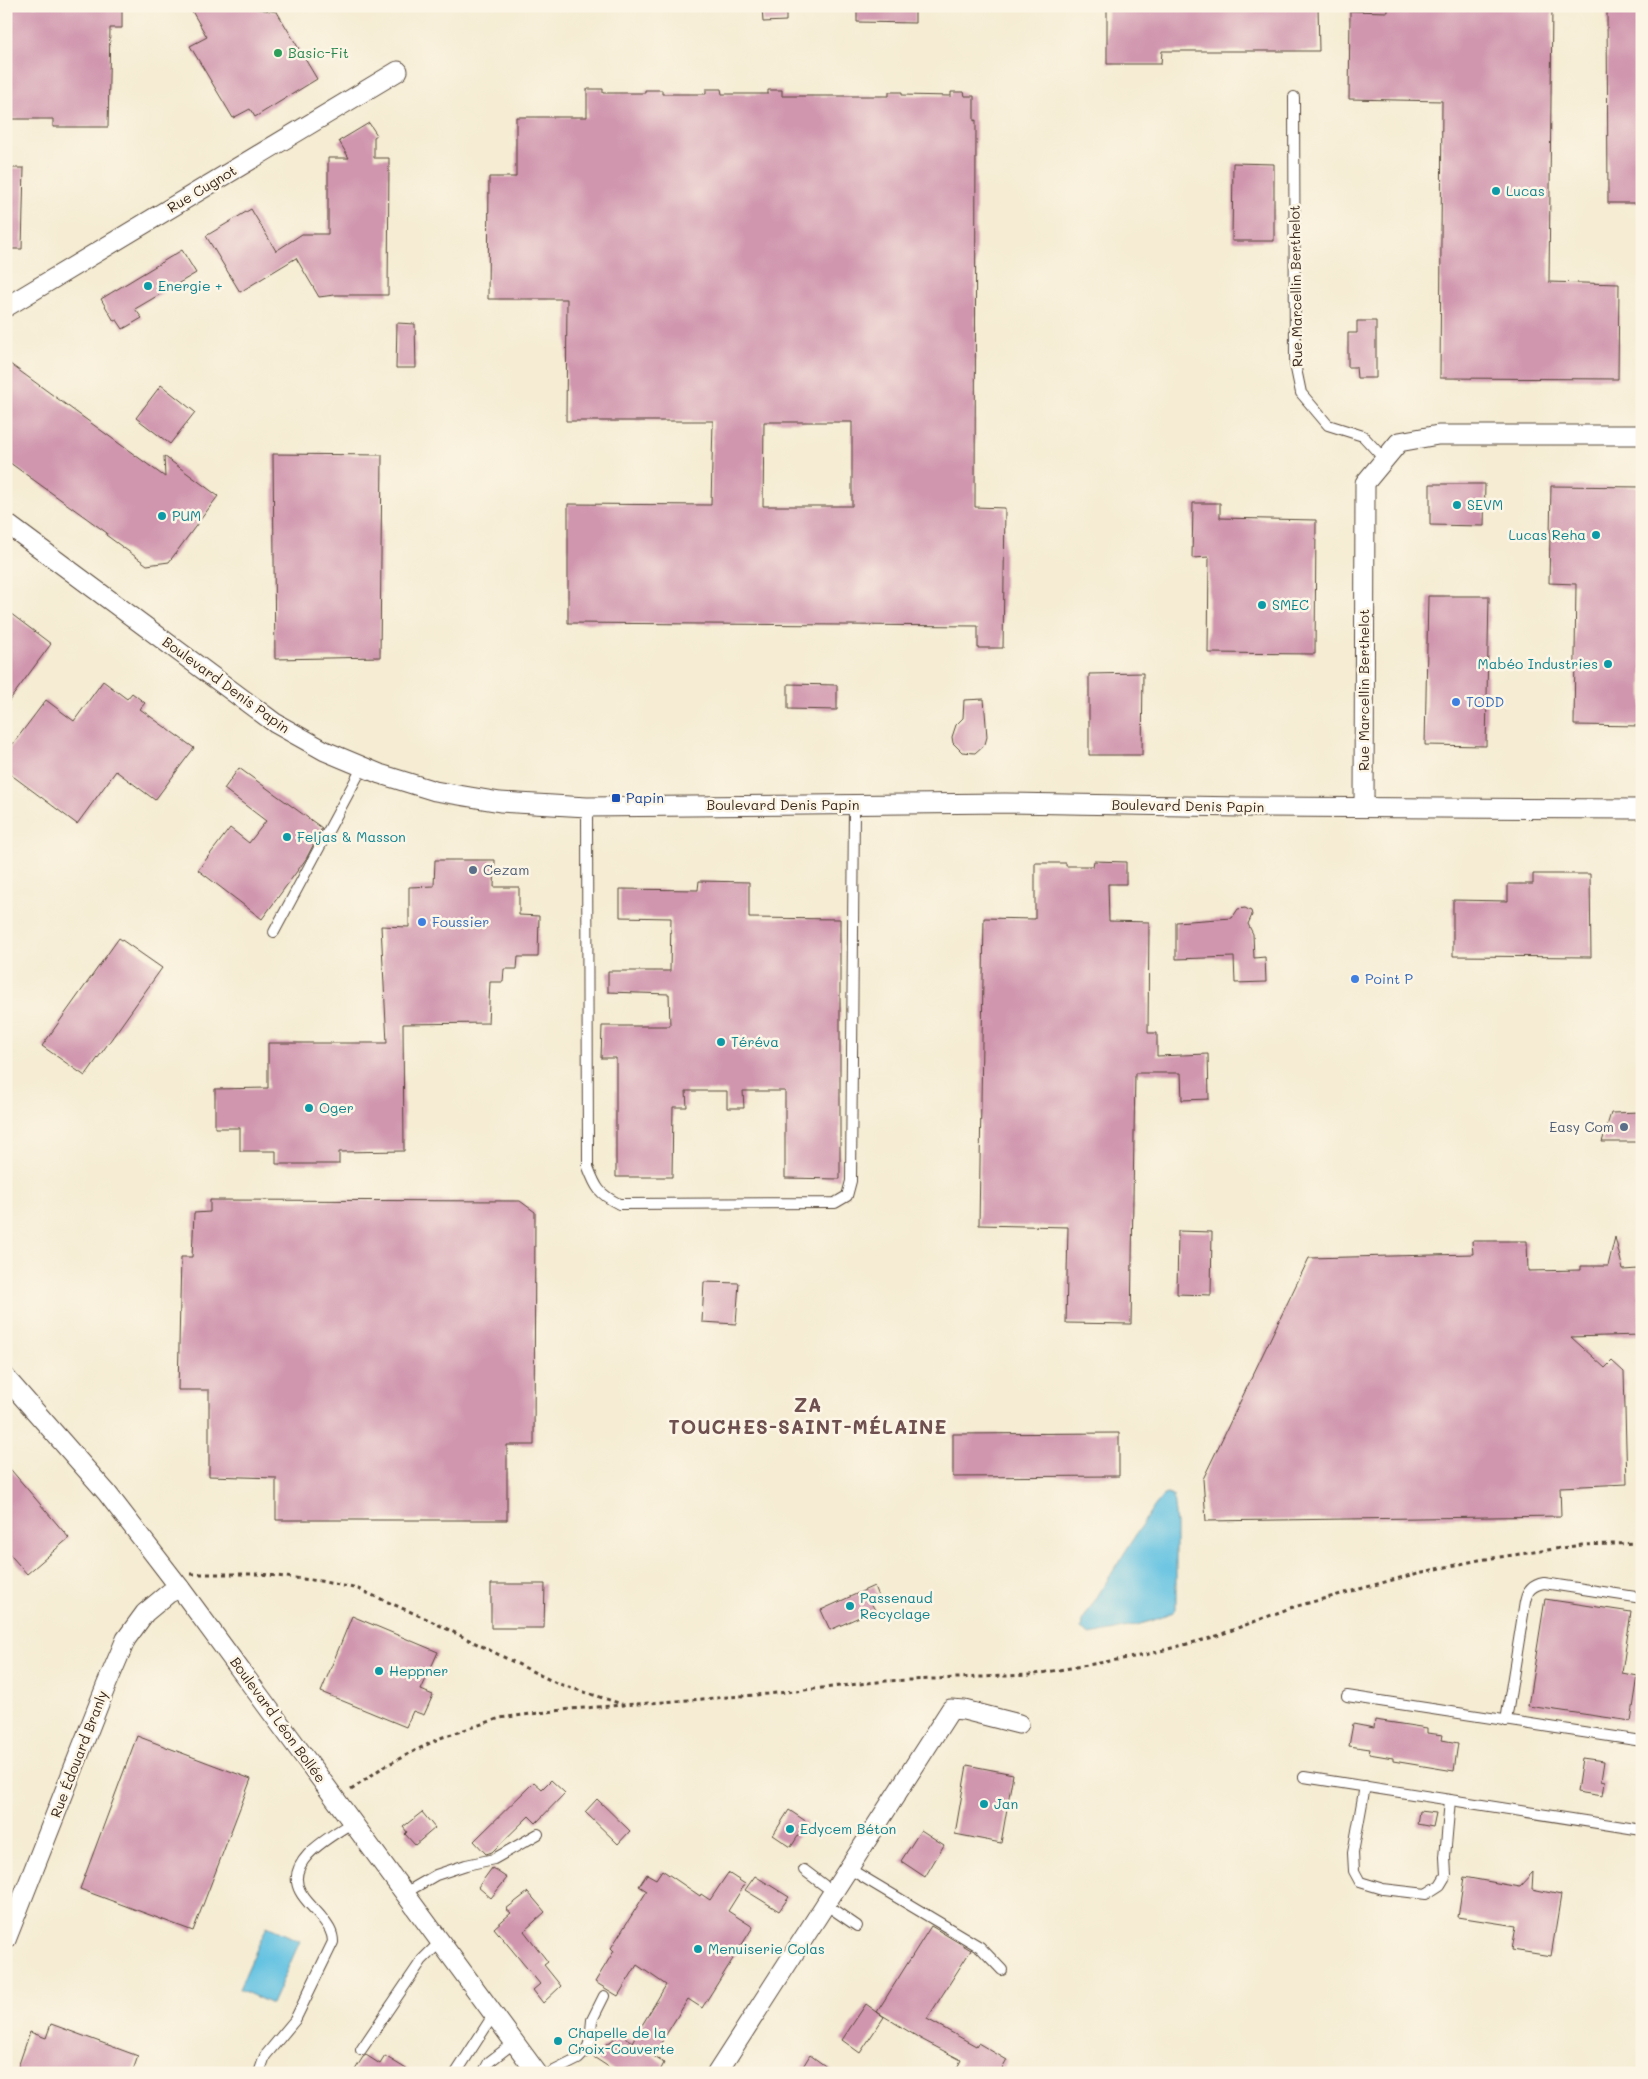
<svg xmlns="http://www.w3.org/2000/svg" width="1648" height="2079" font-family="Mali,sans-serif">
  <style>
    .water { fill: #63c2e2; stroke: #4f7680 }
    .building { fill: #d096ae; fill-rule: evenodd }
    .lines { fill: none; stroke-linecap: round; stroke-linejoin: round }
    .lane-casing { stroke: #574739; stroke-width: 12 }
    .street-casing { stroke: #574739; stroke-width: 21 }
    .path { stroke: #574739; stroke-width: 3; stroke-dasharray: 4 4; stroke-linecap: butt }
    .lane { stroke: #fff; stroke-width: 10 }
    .street { stroke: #fff; stroke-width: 19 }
    .leisure-dot { fill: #2e9e5b; stroke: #fcf5e5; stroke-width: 2 }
    .culture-dot { fill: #0f9aa8; stroke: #fcf5e5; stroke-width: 2 }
    .shop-dot { fill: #3f7fe0; stroke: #fcf5e5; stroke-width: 2 }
    .transit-dot { fill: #1a4fb4; stroke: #fcf5e5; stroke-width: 2 }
    .service-dot { fill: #5c6f8a; stroke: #fcf5e5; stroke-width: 2 }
    .labels { text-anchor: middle; stroke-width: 5; stroke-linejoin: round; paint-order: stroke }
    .leisure-label { font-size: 14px; fill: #27864d; stroke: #fcf5e5; text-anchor: start }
    .street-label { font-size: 14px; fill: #3b2a1e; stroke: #fcf5e5 }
    .culture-label { font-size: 14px; fill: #0d838f; stroke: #fcf5e5; text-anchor: start }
    .shop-label { font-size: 14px; fill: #366cbe; stroke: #fcf5e5; text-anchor: start }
    .transit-label { font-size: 14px; fill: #164399; stroke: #fcf5e5; text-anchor: start }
    .service-label { font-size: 14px; fill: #4e5e75; stroke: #fcf5e5; text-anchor: start }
    .district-label { font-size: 19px; font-weight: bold; letter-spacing: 1px; fill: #6f5050; stroke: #fcf5e5 }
  </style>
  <rect width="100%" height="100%" fill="#fcf5e5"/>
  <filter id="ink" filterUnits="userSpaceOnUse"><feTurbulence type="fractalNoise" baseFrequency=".02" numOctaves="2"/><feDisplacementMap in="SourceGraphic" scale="10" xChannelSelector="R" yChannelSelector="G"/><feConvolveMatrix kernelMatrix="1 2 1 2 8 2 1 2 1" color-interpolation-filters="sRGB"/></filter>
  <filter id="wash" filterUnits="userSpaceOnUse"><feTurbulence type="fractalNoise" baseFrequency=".0096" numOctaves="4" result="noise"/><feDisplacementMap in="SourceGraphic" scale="20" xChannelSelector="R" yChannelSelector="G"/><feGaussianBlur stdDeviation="1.12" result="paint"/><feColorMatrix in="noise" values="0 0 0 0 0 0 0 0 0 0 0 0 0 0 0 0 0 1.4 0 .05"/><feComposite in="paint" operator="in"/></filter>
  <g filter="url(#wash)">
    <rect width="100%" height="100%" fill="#f5ecd3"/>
    <g class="water">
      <path d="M1167 1494 1173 1496 1176 1524V1609C1169 1620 1106 1632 1090 1635L1081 1629 1082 1621 1150 1512 1163 1496Z"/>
      <polygon points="267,1926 300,1941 272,2004 239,1989"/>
    </g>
    <g id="blocks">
      <g class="building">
        <polygon points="6,6 122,6 122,28 110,28 108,127 53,127 53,119 6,119"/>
        <polygon points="189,6 239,6 277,12 317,79 255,117 250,109 233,118 190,46 207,37"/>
        <polygon points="762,6 786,6 786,21 763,22"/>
        <polygon points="857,6 915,6 915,23 857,22"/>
        <polygon points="1107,6 1318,6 1319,51 1162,51 1161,64 1107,64"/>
        <polygon points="1388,6 1552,6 1549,282 1619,284 1618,379 1440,378 1442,101 1349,99 1350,11 1388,12"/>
        <polygon points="1607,6 1642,6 1642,203 1608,203"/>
        <path d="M587 89H603V93H645V90H662V94H706V89H721L722 94H768V90H782V96H889V92H902V95L951 96V92H964L965 96H974V121L976 120 975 507 1005 508 1003 648H978V626L568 623V504L711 505 713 421H566L567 299H488L489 177H516V117H587ZM764 422H852V506H763Z"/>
        <polygon points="369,123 377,135 374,137 374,158 389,158 388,295 334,295 319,297 296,258 240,292 206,236 251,209 276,251 302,234 328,234 328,158 349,158 339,141"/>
        <polygon points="1233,163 1274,164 1274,241 1232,241"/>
        <polygon points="6,168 24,168 22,249 6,249"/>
        <polygon points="182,250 196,273 135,309 142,318 123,329 117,320 114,321 101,299"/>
        <polygon points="1357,321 1376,321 1376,378 1357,378 1356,367 1348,367 1348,333 1357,333"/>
        <polygon points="397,323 415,324 416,368 396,368"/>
        <polygon points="6,361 165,477 164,456 218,496 169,562 147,565 106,535 107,533 6,460"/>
        <polygon points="161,385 195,412 170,444 136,418"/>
        <polygon points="273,454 382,455 380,657 275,659"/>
        <polygon points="1430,484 1485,484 1484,526 1430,525"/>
        <polygon points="1551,486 1642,487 1642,726 1574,725 1576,584 1549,583"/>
        <polygon points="1193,503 1220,503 1220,518 1316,520 1315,654 1208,653 1209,557 1192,558"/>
        <polygon points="1428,596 1489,596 1486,746 1425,745"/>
        <polygon points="6,610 51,644 6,705"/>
        <polygon points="1143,673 1142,755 1089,755 1089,674"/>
        <polygon points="103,681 127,699 132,693 145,703 140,709 194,748 155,800 116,771 77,824 6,771 6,753 46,700 74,721"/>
        <polygon points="788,684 837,685 837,710 788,709"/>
        <polygon points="984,699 987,737 985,744 975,753 962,752 953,743 952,737 956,725 963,718 964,700"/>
        <polygon points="239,768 322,828 306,859 262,919 198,870 230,828 249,843 266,821 224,789"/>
        <polygon points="435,860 495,860 494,887 519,887 519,915 539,916 538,957 518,957 517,969 504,969 503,982 490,982 488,1023 403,1024 404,1151 339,1152 339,1164 276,1164 276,1151 240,1151 240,1128 215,1128 215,1089 268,1088 268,1043 387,1043 381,926 409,927 409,887 434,886"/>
        <polygon points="1094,861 1126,862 1126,884 1108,884 1109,921 1149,922 1148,1033 1157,1033 1157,1056 1208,1054 1209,1099 1182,1100 1181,1073 1135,1073 1131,1324 1066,1323 1068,1227 979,1225 984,918 1035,919 1035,863 1066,863 1066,866 1093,866"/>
        <polygon points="1533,874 1590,874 1591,957 1453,956 1453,900 1508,901 1508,884 1533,884"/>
        <polygon points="699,881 749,882 749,918 840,919 840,1179 785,1178 785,1091 743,1091 744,1108 727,1108 727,1091 686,1091 687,1107 673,1107 672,1177 616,1177 616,1058 601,1058 602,1026 670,1026 669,994 608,992 608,971 670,971 671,918 620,917 620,889 698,890"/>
        <polygon points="1245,908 1251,911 1252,915 1248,924 1253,934 1254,958 1265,957 1266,982 1235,983 1234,957 1176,959 1176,922 1232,918 1238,909"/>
        <polygon points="119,938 162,968 85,1076 42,1046"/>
        <polygon points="1642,1112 1642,1142 1602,1142 1611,1113"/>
        <polygon points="210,1200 520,1201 535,1212 534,1445 507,1445 507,1520 276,1520 276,1478 209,1476 209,1390 178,1390 181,1257 192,1257 194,1213 210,1212"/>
        <polygon points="1178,1231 1212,1232 1211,1295 1177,1294"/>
        <polygon points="1615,1237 1623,1270 1638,1269 1640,1335 1571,1337 1605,1368 1612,1361 1624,1372 1627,1484 1560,1487 1561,1516 1206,1521 1203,1479 1309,1258 1473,1254 1472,1241 1527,1241 1528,1271 1581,1270 1581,1266 1608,1266"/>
        <polygon points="704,1282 739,1283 736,1324 702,1322"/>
        <polygon points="1119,1433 1119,1476 953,1477 953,1434"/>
        <polygon points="6,1464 69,1538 27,1574 6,1550"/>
        <polygon points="491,1584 545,1584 544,1628 491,1628"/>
        <polygon points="874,1586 879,1599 871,1603 875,1610 830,1630 821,1610"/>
        <polygon points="1545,1599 1631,1612 1622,1673 1638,1676 1631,1721 1528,1706"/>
        <polygon points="352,1616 438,1652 421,1690 433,1695 424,1715 413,1711 406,1727 321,1692"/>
        <polygon points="1375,1720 1427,1728 1427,1733 1443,1735 1442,1740 1458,1743 1454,1771 1393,1761 1393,1758 1369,1754 1370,1749 1349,1746 1353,1724 1374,1728"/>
        <polygon points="137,1736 251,1779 193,1931 80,1889"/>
        <polygon points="1582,1758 1604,1761 1601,1781 1605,1782 1603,1796 1577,1792"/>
        <polygon points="967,1765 1013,1774 1001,1843 955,1834"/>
        <polygon points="551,1780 565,1793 536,1823 529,1816 492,1852 486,1854 474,1841 534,1782 542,1789"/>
        <polygon points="597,1799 630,1831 618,1844 585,1812"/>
        <polygon points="789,1810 807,1822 791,1847 773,1835"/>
        <polygon points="1419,1811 1436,1813 1433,1827 1417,1824"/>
        <polygon points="422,1812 435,1828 415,1845 405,1834 407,1832 403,1827"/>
        <polygon points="921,1830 944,1845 925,1877 901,1861"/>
        <polygon points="492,1868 507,1878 491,1898 478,1887"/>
        <polygon points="662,1870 700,1896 701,1894 710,1900 728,1873 745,1884 728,1911 753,1927 702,2008 688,1999 653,2056 664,2063 659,2073 618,2073 592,2056 620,2034 632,2042 666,1985 637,1965 618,1996 595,1982 614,1951 611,1948 647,1891 639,1886 647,1874 656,1879"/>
        <polygon points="1533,1872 1532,1889 1561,1895 1551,1956 1512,1950 1516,1926 1458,1917 1464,1877 1519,1887"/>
        <polygon points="755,1876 789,1897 779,1911 745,1890"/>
        <polygon points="528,1892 545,1912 524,1931 548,1962 544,1965 561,1986 543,2003 533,1990 540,1984 494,1928 511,1913 506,1909"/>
        <polygon points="931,1926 971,1950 927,2019 976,2046 978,2043 1007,2060 1000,2073 965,2073 957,2068 961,2060 921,2039 877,2012"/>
        <polygon points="866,2004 884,2017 860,2053 842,2040"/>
        <polygon points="51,2024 138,2056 132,2073 16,2073 30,2032 46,2038"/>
        <polygon points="366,2055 380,2064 385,2056 413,2073 353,2073 363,2057"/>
        <polygon points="810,2055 835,2073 799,2073"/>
      </g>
    </g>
  </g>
  <g filter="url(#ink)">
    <use href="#blocks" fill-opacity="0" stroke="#574739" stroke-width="1"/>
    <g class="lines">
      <g class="lane-casing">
        <g id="lane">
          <polyline points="1294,97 1295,364 1301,393 1328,425 1363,436 1385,460"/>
          <path d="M587 807 588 1167C596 1188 599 1194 619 1204L835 1203 847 1196 851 1181 854 806"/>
          <polyline points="274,932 363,766"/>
          <polyline points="1347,1696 1642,1741"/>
          <path d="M1506 1721 1525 1602C1527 1591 1532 1585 1544 1583L1642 1598"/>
          <polyline points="1304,1777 1642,1830"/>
          <polyline points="1365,1786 1353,1853 1354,1871 1360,1882 1383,1889 1426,1894 1440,1885 1446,1875 1445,1857 1450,1800"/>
          <polyline points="848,1868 980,1947 1002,1970"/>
          <polyline points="804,1870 833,1892"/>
          <polyline points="405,1893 436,1875 466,1865 494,1859 538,1834"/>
          <polyline points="825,1904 857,1926"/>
          <polyline points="361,2050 422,1960 440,1942"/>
          <path d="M259 2073 265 2056 295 2020 333 1942C333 1932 328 1926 322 1918 315 1909 305 1901 300 1891 284 1860 332 1836 353 1822"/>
          <polyline points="456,2073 494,2014"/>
          <polyline points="483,2073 489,2062 515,2042"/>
          <polyline points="550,2073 578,2059 586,2051 590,2041 592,2020 604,1996"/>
        </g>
      </g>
      <g class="street-casing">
        <g id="street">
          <polyline points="6,307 398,71"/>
          <polyline points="6,523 275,723 325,751 380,774 435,791 500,802 587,807 1005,803 1241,807 1642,809"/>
          <polyline points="1364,807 1365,483 1399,442 1438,435 1642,435"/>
          <polyline points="6,1378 107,1493 180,1588 537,2073"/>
          <polyline points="6,1940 106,1686 126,1639 145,1613 169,1593 180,1588"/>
          <polyline points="717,2073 951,1709 964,1710 1019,1724"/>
        </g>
      </g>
      <g class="path">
        <polyline points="191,1574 260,1574 320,1581 358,1589 427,1619 556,1683 622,1704"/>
        <polyline points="351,1790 383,1767 440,1738 500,1718 571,1709 768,1694 886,1681 1030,1675 1145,1655 1214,1637 1290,1608 1418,1573 1479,1560 1582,1545 1642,1543"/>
      </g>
      <use href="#lane" class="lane"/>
      <use href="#street" class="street"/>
    </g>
  </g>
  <circle class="leisure-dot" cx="278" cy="53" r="5"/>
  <g class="culture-dot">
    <circle cx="1496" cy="191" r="5"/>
    <circle cx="148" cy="286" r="5"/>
    <circle cx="1457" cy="505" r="5"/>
    <circle cx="162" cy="516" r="5"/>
    <circle cx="1596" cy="535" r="5"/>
    <circle cx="1262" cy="605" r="5"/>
    <circle cx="1608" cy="664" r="5"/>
    <circle cx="287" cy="837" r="5"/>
    <circle cx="721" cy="1042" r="5"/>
    <circle cx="309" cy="1108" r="5"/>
    <circle cx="850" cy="1606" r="5"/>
    <circle cx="379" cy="1671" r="5"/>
    <circle cx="984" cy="1804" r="5"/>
    <circle cx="790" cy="1829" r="5"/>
    <circle cx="698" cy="1949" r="5"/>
    <circle cx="558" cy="2041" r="5"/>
  </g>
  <g class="shop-dot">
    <circle cx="1456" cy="702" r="5"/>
    <circle cx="422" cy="922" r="5"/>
    <circle cx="1355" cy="979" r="5"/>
  </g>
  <rect class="transit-dot" x="611" y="793" width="10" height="10" rx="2.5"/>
  <g class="service-dot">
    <circle cx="473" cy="870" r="5"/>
    <circle cx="1624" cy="1127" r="5"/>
  </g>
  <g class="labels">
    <g class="leisure-label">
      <text x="288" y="58">Basic-Fit</text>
    </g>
    <g class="street-label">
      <text transform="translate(202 189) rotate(-31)" y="5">Rue Cugnot</text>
      <text transform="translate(1296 286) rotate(-91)" y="5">Rue Marcellin Berthelot</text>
      <text transform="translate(226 685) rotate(36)" y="5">Boulevard Denis Papin</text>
      <text transform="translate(1364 690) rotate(-90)" y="5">Rue Marcellin Berthelot</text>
      <text x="783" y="810">Boulevard Denis Papin</text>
      <text transform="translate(1188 806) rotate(1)" y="5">Boulevard Denis Papin</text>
      <text transform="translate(278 1720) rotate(54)" y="5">Boulevard Léon Bollée</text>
      <text transform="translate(79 1754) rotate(-69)" y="5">Rue Édouard Branly</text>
    </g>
    <g class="culture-label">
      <text x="1506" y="196">Lucas</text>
      <text x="158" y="291">Energie +</text>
      <text x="1467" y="510">SEVM</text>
      <text x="172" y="521">PUM</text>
      <text x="1586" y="540" text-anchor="end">Lucas Reha</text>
      <text x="1272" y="610">SMEC</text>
      <text x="1598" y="669" text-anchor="end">Mabéo Industries</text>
      <text x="297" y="842">Feljas &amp; Masson</text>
      <text x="731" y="1047">Téréva</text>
      <text x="319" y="1113">Oger</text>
      <text x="860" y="1603">Passenaud<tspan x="860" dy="16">Recyclage</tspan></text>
      <text x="389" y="1676">Heppner</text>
      <text x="994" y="1809">Jan</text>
      <text x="800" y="1834">Edycem Béton</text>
      <text x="708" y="1954">Menuiserie Colas</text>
      <text x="568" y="2038">Chapelle de la<tspan x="568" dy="16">Croix-Couverte</tspan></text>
    </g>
    <g class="shop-label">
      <text x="1466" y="707">TODD</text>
      <text x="432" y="927">Foussier</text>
      <text x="1365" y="984">Point P</text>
    </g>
    <g class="transit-label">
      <text x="626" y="803">Papin</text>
    </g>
    <g class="service-label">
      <text x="483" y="875">Cezam</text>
      <text x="1614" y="1132" text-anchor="end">Easy Com</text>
    </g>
    <g class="district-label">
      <text x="808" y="1412">ZA<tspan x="808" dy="22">TOUCHES-SAINT-MÉLAINE</tspan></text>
    </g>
  </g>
  <rect width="1648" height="2079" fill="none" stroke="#fcf5e5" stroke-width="25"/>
</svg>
